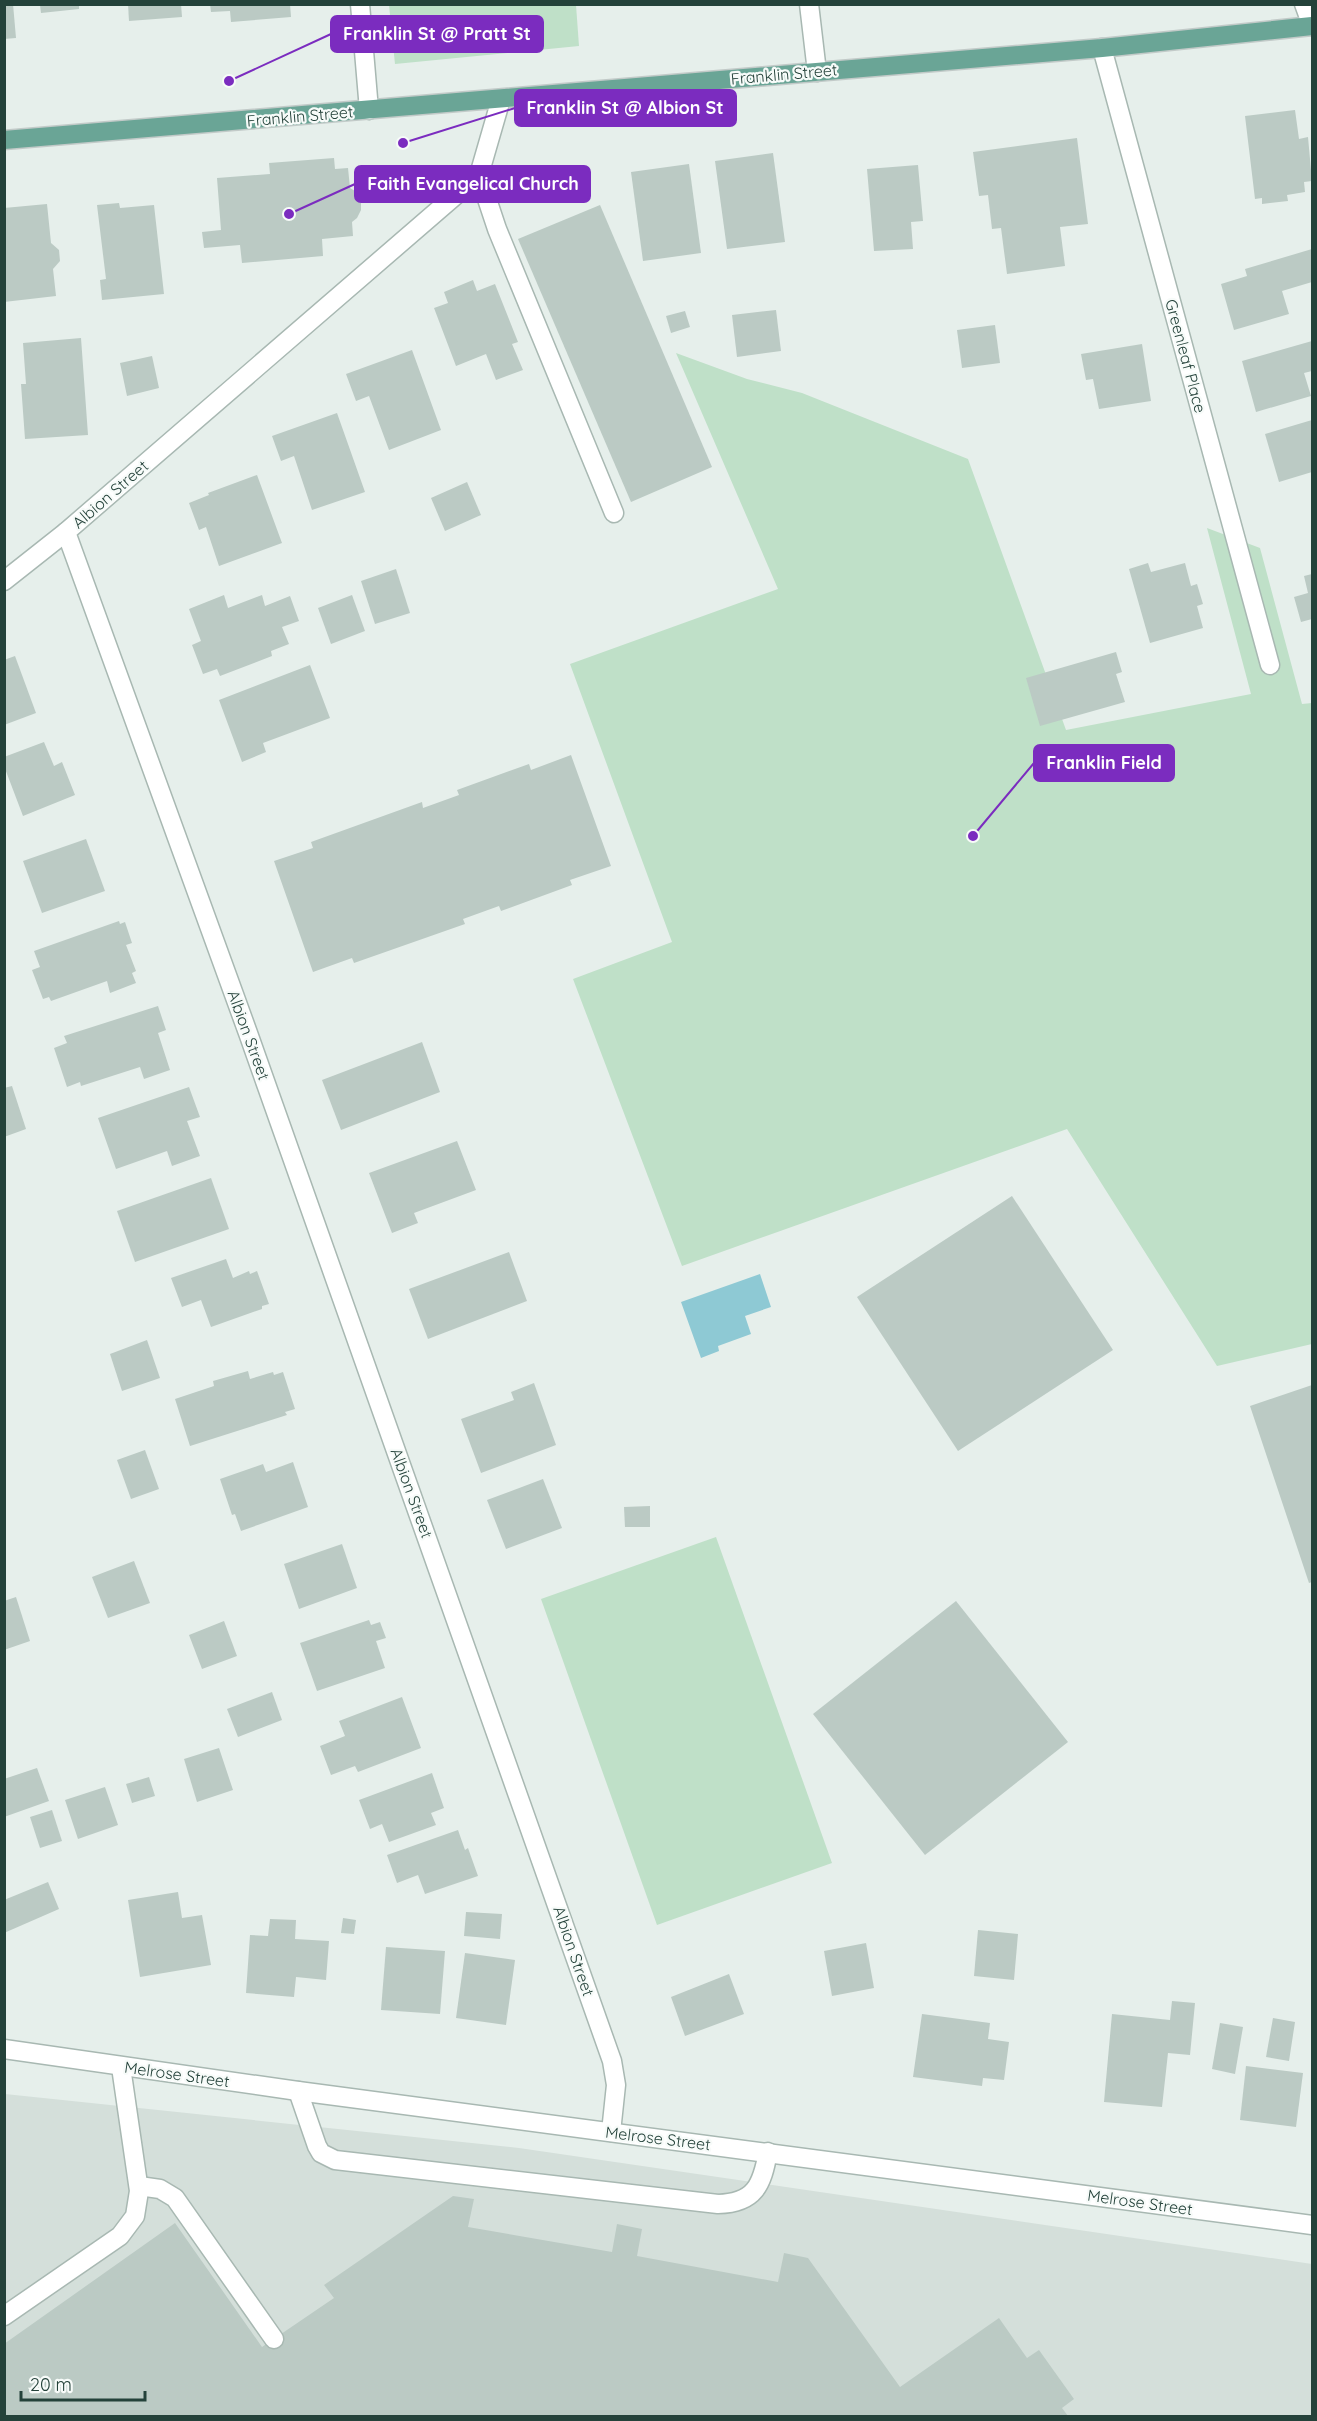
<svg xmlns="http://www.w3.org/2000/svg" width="1317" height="2421" font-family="Quicksand,sans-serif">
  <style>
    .built { fill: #d4dfda }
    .green { fill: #bfe0c8 }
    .water { fill: #8ec9d4 }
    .building { fill: #bbcac4 }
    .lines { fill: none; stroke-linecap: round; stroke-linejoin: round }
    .service-casing { stroke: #a8b8b2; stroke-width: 21 }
    .minor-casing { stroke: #a8b8b2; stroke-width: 21 }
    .primary-casing { stroke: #c2cac8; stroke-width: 21 }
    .service { stroke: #fff; stroke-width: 18 }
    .minor { stroke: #fff; stroke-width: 18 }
    .primary { stroke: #6aa596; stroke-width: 18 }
    .labels { text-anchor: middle; stroke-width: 4.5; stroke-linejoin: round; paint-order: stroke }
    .street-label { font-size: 16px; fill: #24423a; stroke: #f7fbf9 }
    .leader { fill: none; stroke: #7b2cbf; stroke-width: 2 }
    .callout-dot { fill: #7b2cbf; stroke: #f7fbf9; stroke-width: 2 }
    .callout { fill: #7b2cbf; stroke: #7b2cbf; stroke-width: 2 }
    .callout-label { font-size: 18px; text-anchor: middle; font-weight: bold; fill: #fff }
  </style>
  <rect width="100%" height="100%" fill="#e6efeb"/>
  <polygon class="built" points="5,2094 519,2148 1312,2264 1312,2416 5,2416"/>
  <g class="green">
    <polygon points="389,5 576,5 579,46 395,64"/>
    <polygon points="676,353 747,379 802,393 968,459 1066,730 1251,694 1207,528 1260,548 1302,704 1312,703 1312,1344 1217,1366 1067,1129 682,1266 573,979 672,942 570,664 778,589"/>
    <polygon points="716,1537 832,1863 657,1925 541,1599"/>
  </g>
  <polygon class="water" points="760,1274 771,1307 745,1316 751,1334 718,1346 719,1351 701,1358 681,1302"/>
  <g class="building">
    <polygon points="4,4 13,4 16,38 4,39"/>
    <polygon points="128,4 181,4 182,17 129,21"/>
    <polygon points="210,4 290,4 291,17 231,22 230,11 211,12"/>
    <polygon points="40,5 79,5 79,9 41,13"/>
    <polygon points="1295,110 1299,139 1308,137 1312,181 1304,182 1305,192 1287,195 1288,201 1262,204 1262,198 1255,199 1245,116"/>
    <polygon points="1077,138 1088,224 1060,227 1065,266 1007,274 1001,228 992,229 988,195 979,196 973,152"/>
    <polygon points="773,153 785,242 727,249 715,161"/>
    <polygon points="334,158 335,169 348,168 350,188 355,191 361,199 361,210 357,218 352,222 353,236 322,239 323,256 242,263 240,245 204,248 202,232 221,230 217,178 270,174 269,163"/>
    <polygon points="689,164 701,253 643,261 631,172"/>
    <polygon points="918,165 923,221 911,222 913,249 874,251 867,169"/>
    <polygon points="119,203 120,208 154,205 164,294 102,300 100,280 106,279 97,205"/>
    <polygon points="47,204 51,243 59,250 60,261 53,269 56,296 4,302 4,208"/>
    <polygon points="600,205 712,467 631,502 518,239"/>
    <polygon points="1312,249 1312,282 1282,291 1289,314 1234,330 1221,284 1247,276 1245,269"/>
    <polygon points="473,280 477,291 495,284 518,342 512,344 523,370 496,380 486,354 456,366 434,308 448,303 444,292"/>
    <polygon points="776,310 781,351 737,357 732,315"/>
    <polygon points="685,311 690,327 671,333 666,316"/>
    <polygon points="995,325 1000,363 962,368 957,330"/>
    <polygon points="81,338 88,435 25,439 21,384 26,384 23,343"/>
    <polygon points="1312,341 1312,371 1304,373 1311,396 1256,412 1242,361"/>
    <polygon points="1142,344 1151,401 1099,409 1093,379 1086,380 1081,354"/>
    <polygon points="412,350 441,430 389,450 369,396 356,401 346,374"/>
    <polygon points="152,356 159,388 127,396 120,363"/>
    <polygon points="337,413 365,492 312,510 294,456 281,461 272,436"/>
    <polygon points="1312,420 1312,472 1279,482 1265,434"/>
    <polygon points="257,475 282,543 219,566 206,527 199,530 189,503 209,495 208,493"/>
    <polygon points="467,482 481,515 445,531 431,498"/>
    <polygon points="1148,563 1151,572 1185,563 1191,586 1197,584 1203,604 1197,606 1203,628 1150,643 1129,569"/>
    <polygon points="396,569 410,613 375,624 361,581"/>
    <polygon points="1312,574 1312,619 1301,622 1294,597 1308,593 1304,576"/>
    <polygon points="224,595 228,608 262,595 265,606 290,596 299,621 282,627 289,644 271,651 272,656 220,676 217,669 203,674 192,645 201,641 189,609"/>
    <polygon points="352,595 365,631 331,644 318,608"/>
    <polygon points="1116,652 1122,672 1116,674 1125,702 1040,726 1026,678"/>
    <polygon points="15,656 36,713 4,725 4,660"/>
    <polygon points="310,665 330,718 263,743 266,752 242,762 219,700"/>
    <polygon points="44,742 54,766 62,762 75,795 23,816 4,766 4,757"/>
    <polygon points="571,755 611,866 570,880 572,885 501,911 499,906 463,919 465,924 354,963 352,958 313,972 274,861 313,848 311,842 422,802 423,808 459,795 457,790 529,764 531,770"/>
    <polygon points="86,839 105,891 42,913 23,861"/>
    <polygon points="119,921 120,924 125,922 132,943 126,945 136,971 132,973 136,983 110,993 107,981 51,1001 49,997 43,999 32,970 40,967 34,951"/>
    <polygon points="158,1006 166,1030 158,1033 170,1070 144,1079 140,1067 81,1086 80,1082 67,1087 54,1048 67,1043 64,1036"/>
    <polygon points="422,1042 440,1092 341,1130 322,1080"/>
    <polygon points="12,1086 26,1129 4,1137 4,1088"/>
    <polygon points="189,1087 200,1117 187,1121 200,1156 172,1166 167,1151 116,1169 98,1118"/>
    <polygon points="457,1141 476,1190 414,1213 418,1223 392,1233 369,1173"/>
    <polygon points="211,1178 229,1229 135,1262 117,1211"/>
    <polygon points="1012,1196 1113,1350 958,1451 857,1297"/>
    <polygon points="509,1252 527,1301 428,1339 409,1289"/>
    <polygon points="226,1259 233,1278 249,1271 250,1274 257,1271 269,1304 262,1306 262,1309 211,1327 201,1300 182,1307 171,1278"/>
    <polygon points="147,1340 160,1378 122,1391 110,1354"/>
    <polygon points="248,1371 250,1379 273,1372 274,1375 283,1372 295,1409 285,1412 287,1415 190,1446 175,1399 214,1386 213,1381"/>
    <polygon points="534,1383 556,1445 481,1473 461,1419 514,1400 511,1392"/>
    <polygon points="1312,1385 1312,1582 1309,1583 1250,1406"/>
    <polygon points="145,1450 159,1489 131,1499 117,1460"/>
    <polygon points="293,1462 308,1507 241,1531 235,1514 232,1515 220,1479 263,1464 266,1472"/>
    <polygon points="543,1479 562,1528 506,1549 487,1500"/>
    <polygon points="650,1506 650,1527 625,1527 624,1507"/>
    <polygon points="342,1544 357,1588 299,1609 284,1564"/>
    <polygon points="134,1561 150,1603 108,1618 92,1577"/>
    <polygon points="16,1597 30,1641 4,1650 4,1601"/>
    <polygon points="956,1601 1068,1742 925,1855 813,1714"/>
    <polygon points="369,1620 371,1625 380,1622 386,1638 376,1641 385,1668 317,1691 300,1643"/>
    <polygon points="224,1621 237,1656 202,1669 189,1635"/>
    <polygon points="272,1692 282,1720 238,1737 227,1709"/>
    <polygon points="402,1697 421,1748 358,1772 355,1766 331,1775 320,1746 345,1736 339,1721"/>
    <polygon points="219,1748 233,1790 197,1802 184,1759"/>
    <polygon points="37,1768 49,1801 4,1817 4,1779"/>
    <polygon points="432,1773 444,1808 431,1813 436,1825 389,1842 382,1824 370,1829 359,1800"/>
    <polygon points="149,1777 155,1796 132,1803 126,1784"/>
    <polygon points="105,1787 118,1825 78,1839 65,1800"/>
    <polygon points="52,1810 62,1841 40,1848 30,1817"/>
    <polygon points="458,1830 465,1850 468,1848 478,1876 425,1894 418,1875 397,1883 387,1855"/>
    <polygon points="48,1882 59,1909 4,1933 4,1900"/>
    <polygon points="178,1892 182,1918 202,1915 211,1965 140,1977 128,1900"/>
    <polygon points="466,1912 502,1914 500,1939 464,1936"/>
    <polygon points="343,1918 356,1920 354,1934 341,1933"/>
    <polygon points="270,1919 296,1920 295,1939 329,1941 326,1980 296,1977 294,1997 246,1993 250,1935 268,1936"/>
    <polygon points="978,1930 1018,1934 1014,1980 974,1976"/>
    <polygon points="866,1943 874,1988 832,1996 824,1951"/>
    <polygon points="386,1947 445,1951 440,2014 381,2010"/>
    <polygon points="465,1953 515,1960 506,2025 456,2018"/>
    <polygon points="729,1974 744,2014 685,2036 671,1997"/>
    <polygon points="1172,2001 1195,2003 1190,2055 1168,2053 1162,2107 1104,2102 1112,2014 1170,2020"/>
    <polygon points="922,2014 990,2023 988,2039 1009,2042 1004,2080 983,2078 982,2086 913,2077"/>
    <polygon points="1273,2018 1295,2022 1289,2061 1266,2057"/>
    <polygon points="1220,2023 1243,2027 1235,2074 1212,2069"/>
    <polygon points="1246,2066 1303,2073 1296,2127 1240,2120"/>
    <polygon points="453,2196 474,2199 468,2227 612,2252 617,2224 642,2229 637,2256 778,2282 784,2253 808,2258 900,2387 999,2318 1027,2358 1039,2350 1074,2399 1062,2408 1068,2416 4,2416 4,2344 175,2223 262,2347 334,2298 324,2285"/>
  </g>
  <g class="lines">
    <g class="service-casing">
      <g id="service">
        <polyline points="479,175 497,229 614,513"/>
        <path d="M298 2091 317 2146 321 2153 335 2160 718 2204C755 2203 762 2185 768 2152"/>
        <polyline points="139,2186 160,2189 175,2198 274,2339"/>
        <polyline points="4,2316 120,2236 135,2216 139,2191 121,2067"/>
      </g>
    </g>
    <g class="minor-casing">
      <g id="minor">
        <polyline points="360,4 369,110"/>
        <polyline points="809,4 817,72"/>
        <polyline points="1304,4 1312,26"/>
        <polyline points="1102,48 1270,665"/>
        <polyline points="501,99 479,175 66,532 248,1033 612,2061 616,2085 611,2132"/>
        <polyline points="4,581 66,532"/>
        <polyline points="4,2049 298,2091 1312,2225"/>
      </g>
    </g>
    <g class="primary-casing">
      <polyline id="primary" points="4,140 1102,48 1312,26"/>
    </g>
    <use href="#service" class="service"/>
    <use href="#minor" class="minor"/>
    <use href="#primary" class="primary"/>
  </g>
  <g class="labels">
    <g class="street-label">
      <text transform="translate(784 74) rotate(-5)" y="6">Franklin Street</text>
      <text transform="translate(300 116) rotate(-5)" y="6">Franklin Street</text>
      <text transform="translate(1186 356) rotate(75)" y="6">Greenleaf Place</text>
      <text transform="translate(110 494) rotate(-41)" y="6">Albion Street</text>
      <text transform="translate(249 1035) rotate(70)" y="6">Albion Street</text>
      <text transform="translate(412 1493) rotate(70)" y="6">Albion Street</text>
      <text transform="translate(574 1951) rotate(71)" y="6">Albion Street</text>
      <text transform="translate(177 2074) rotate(8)" y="6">Melrose Street</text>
      <text transform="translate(658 2138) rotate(7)" y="6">Melrose Street</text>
      <text transform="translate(1140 2202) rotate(8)" y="6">Melrose Street</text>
    </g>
  </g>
  <path class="leader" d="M229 81L331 34M403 143L515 108M289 214L355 184M973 836L1034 763"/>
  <g class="callout-dot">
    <circle cx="229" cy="81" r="6"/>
    <circle cx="403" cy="143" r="6"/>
    <circle cx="289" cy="214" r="6"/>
    <circle cx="973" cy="836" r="6"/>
  </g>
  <g class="callout">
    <rect x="331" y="16" width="212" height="36" rx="6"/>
    <rect x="515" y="90" width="221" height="36" rx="6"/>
    <rect x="355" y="166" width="235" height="36" rx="6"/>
    <rect x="1034" y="745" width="140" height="36" rx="6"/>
  </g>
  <g class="callout-label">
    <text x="437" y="40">Franklin St @ Pratt St</text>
    <text x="625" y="114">Franklin St @ Albion St</text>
    <text x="473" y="190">Faith Evangelical Church</text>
    <text x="1104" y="769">Franklin Field</text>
  </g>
  <rect width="1317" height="2421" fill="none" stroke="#24423a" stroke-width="12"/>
  <path d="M21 2391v9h124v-9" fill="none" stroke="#24423a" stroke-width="3"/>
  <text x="30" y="2391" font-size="18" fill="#24423a" stroke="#f7fbf9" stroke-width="4.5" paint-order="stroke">20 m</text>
</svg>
